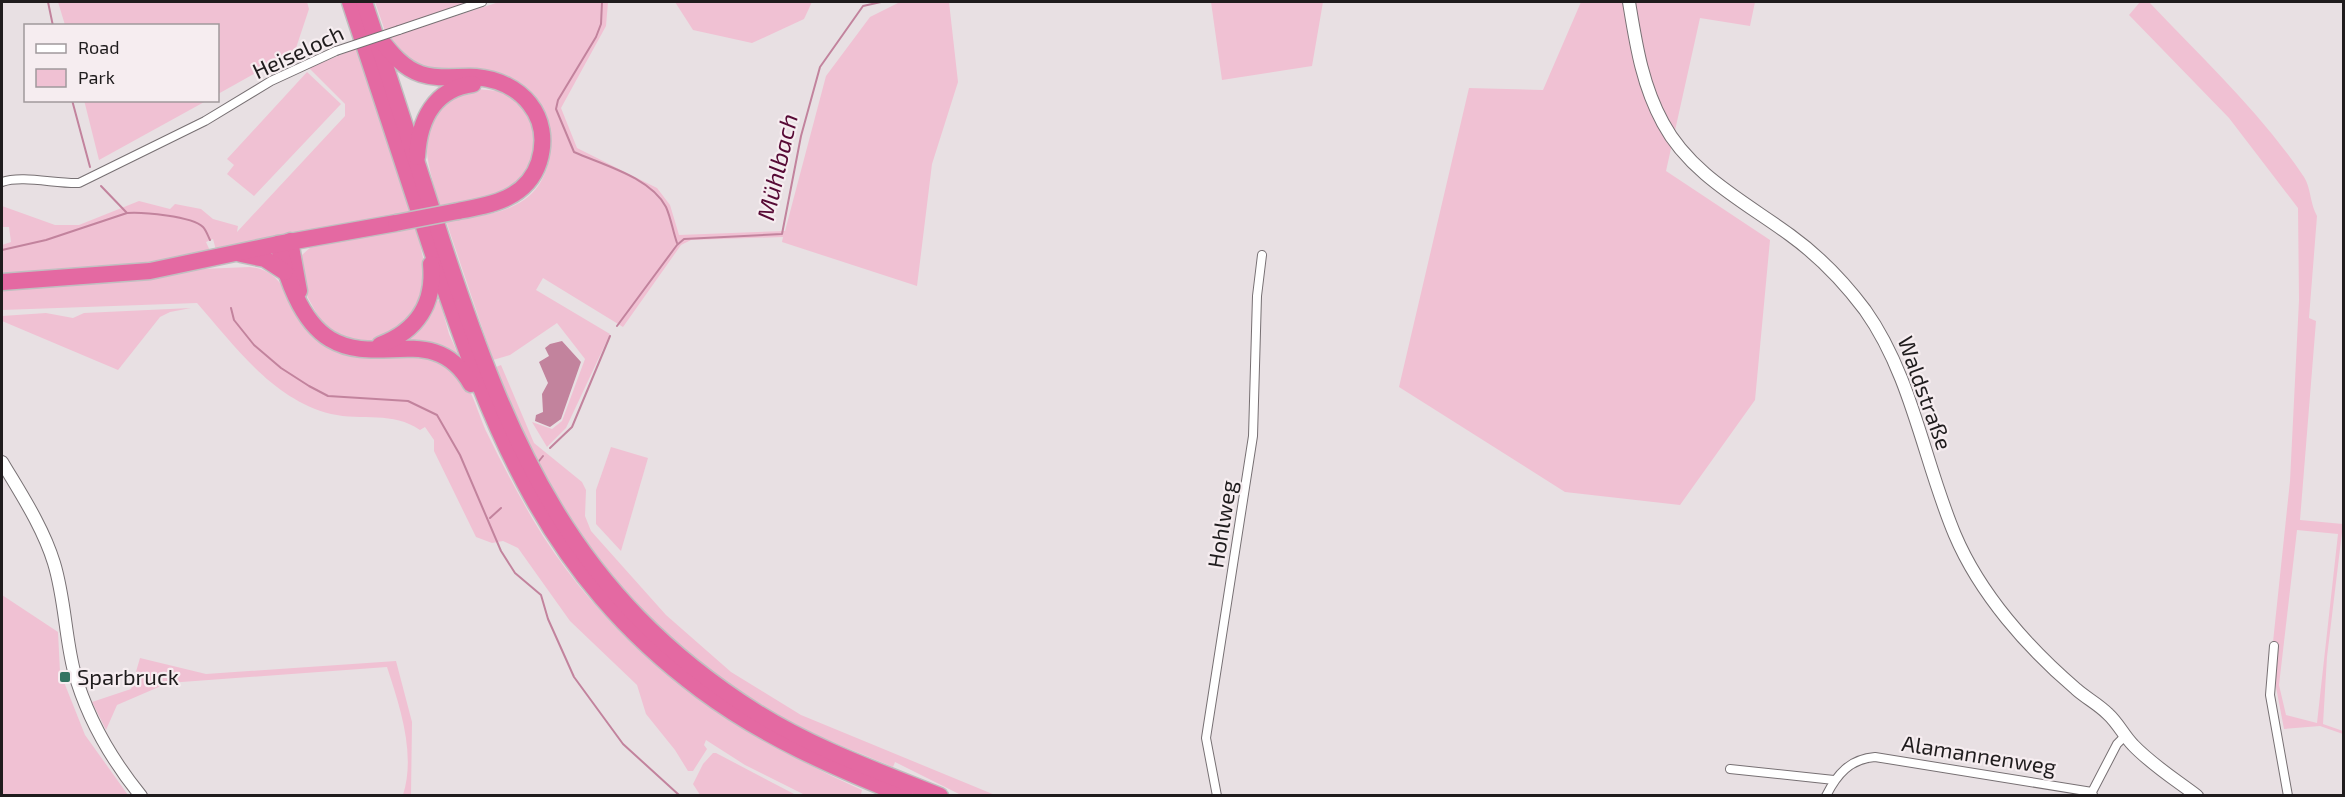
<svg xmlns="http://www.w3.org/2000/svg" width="2345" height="797" font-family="'Exo 2',sans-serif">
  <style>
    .green { fill: #f0c1d3; fill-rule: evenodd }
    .water { fill: #c2839d }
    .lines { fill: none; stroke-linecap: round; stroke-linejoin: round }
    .stream { stroke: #c2839d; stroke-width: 2 }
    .street-casing { stroke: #777073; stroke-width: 10 }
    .secondary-casing { stroke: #777073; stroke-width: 14 }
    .highway-casing { stroke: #c0bfc0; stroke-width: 19 }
    .street { stroke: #fff; stroke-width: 8 }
    .secondary { stroke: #fff; stroke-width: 12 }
    .highway { stroke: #e469a2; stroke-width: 16 }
    .street-bridge-casing { stroke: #777073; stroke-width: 10; stroke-linecap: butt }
    .highway-bridge-casing { stroke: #c0bfc0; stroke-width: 19; stroke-linecap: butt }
    .street-bridge { stroke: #fff; stroke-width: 8 }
    .highway-bridge { stroke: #e469a2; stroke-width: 16 }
    .poi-dot { fill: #347462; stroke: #f6edf0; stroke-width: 2 }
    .labels { text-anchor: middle; stroke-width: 4.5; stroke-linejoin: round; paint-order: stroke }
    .street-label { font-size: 22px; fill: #1f1c1d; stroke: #f6edf0 }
    .poi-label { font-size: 22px; fill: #1f1c1d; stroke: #f6edf0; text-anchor: start }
    .water-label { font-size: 24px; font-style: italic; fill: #570a35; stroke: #f6edf0 }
  </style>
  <rect width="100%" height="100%" fill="#e8e0e3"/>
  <g class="green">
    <polygon points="58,2 307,2 309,9 295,51 218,94 218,26 65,25"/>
    <polygon points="375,2 479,2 385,31"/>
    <path d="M499 2H608L606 26 561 108 577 148 657 188 670 205 679 235 785 231 826 76 870 17 900 2H949L958 82 932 164 917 286 782 242 783 237 691 240 681 245 623 327 543 278 536 290 610 334 566 428 547 447 532 422 552 429 562 421 585 359 557 323 510 355 493 360 446 221C467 217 491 216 511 207 556 189 560 131 534 96L411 64 388 38Z"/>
    <polygon points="675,2 812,2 804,19 752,43 693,30"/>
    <polygon points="1211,2 1323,2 1312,66 1222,80"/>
    <polygon points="1581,2 1755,2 1750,26 1700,18 1666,171 1770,240 1755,400 1680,505 1565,492 1399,387 1469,88 1543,90"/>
    <path d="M2140 2H2149C2202 58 2261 113 2304 177 2311 188 2310 204 2317 216L2309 318 2316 321 2300 520 2343 524 2327 657 2323 724 2343 731V734L2320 726 2284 729 2271 661 2290 481 2299 300 2298 208 2229 118 2129 15ZM2297 530 2338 534 2317 723 2286 715 2279 685Z"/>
    <polygon points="357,48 410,212 339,224 216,250 213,239 206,242 211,253 169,262 2,276 2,245 11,242 9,227 2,227 2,206 55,225 79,225 139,201 170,209 175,204 201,209 213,219 238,226 237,232 345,116 345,104 309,68"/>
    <polygon points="307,72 341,104 254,196 227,174 234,165 227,159"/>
    <path d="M477 89C485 90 496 90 504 93 538 105 547 166 516 186 493 199 466 203 440 207 425 154 407 106 477 89Z"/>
    <polygon points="84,100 206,100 206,101 99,160"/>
    <polygon points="416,227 428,279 421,311 383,339 368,341 347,338 326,326 319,318 306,294 298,263 302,255 312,246"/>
    <path d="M250 267C295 272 287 321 320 343 370 377 416 333 460 376 473 390 479 417 487 433 501 462 516 490 532 518 607 646 728 730 862 790L861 794 864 795H805L745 765 706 740 704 745 707 749 693 771H688L675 750 646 714 637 685 570 621 518 548 503 541 492 543 476 537 434 451V440L425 427 420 430C393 411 362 421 331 414 272 399 235 346 197 303L2 310V288L140 280 201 269Z"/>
    <polygon points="434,300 440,301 449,334 458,354 403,342 423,324"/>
    <polygon points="191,308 170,312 160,317 118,370 2,321 2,316 46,313 73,318 84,313"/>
    <path d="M501 365 534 443 582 482 586 490 585 516 591 531 666 615 731 672 801 715 995 795H961L895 762 893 767C863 754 831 743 802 728 677 663 578 557 520 430 510 410 504 388 496 367Z"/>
    <polygon points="611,447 648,458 621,551 596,524 596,490"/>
    <polygon points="2,595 58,632 60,672 85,735 128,795 2,795"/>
    <path d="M140 658 206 674 396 661 412 722 411 795H403C416 754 400 707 387 667L168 683 117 705 106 730 92 702 131 689Z"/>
    <polygon points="713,753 716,753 796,795 700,795 693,784 703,764"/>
  </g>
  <polygon class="water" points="562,341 581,362 561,419 550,427 535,421 536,415 543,412 542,394 548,383 539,362 549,356 545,348 550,344"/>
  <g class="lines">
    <g class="stream">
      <polyline points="48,2 53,26"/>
      <path d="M602 2 601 24 596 37 558 100 556 109 574 152C603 165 650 177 666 207 671 218 673 232 677 243"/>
      <polyline points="72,100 90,167"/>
      <polyline points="101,186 127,213"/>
      <path d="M2 250 46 240 127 213C142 212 192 216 203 227 206 230 208 236 210 240"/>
      <polyline points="231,308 234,320 254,345 281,368 309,386 328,396 408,401 437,415 460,455 501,551 515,573 541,595 548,619 574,677 623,744 679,795"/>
      <polyline points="617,326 677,245 684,239 782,234 801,136 820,67 863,6 881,2"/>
      <polyline points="550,448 572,427 610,336"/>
      <polyline points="539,461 543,456"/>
      <polyline points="490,518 501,508"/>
    </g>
    <g class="street-casing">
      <g id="street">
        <polyline points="399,30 482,2"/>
        <path d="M2 182C22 175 56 184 79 183L205 121 271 81 336 51"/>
        <polyline points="2274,646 2270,695 2288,796"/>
        <polyline points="1730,769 1834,780"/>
        <polyline points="2093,795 2092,792 2117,744 2125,736"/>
        <polyline points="1217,796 1206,738 1253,436 1257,296 1262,255"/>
        <path d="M1826 796C1837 774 1850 759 1875 757L2092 792"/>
      </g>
    </g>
    <g class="secondary-casing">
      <g id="secondary">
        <path d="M1629 2C1636 44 1642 85 1663 123 1690 174 1745 202 1790 235 1819 256 1844 282 1865 310 1912 376 1924 462 1955 535 1980 594 2028 648 2076 689 2086 698 2098 704 2108 714 2118 723 2124 736 2133 745 2152 765 2176 780 2197 796"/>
        <path d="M2 462C21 494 43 527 54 563 65 599 65 636 74 671 87 718 111 759 141 796"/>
      </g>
    </g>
    <g class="highway-casing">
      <g id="highway">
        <path d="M350 2C378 86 405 170 433 254 492 430 546 575 701 690 764 737 833 767 905 796"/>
        <path d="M364 2C391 82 417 163 443 244 509 444 570 594 756 712 813 748 878 771 940 796"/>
        <path d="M380 39C391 53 403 68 421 74 439 80 458 76 476 77 521 81 553 116 539 162 527 199 491 205 458 211"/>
        <path d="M417 157C419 120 434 89 473 84"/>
        <polyline points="290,241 299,291"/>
        <path d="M278 244C286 275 300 321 330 339 378 368 435 321 471 384"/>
        <polyline points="241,254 265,259 285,272"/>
        <polyline points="2,282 150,271 278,244 396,223"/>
        <path d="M380 345C417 331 435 304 431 264"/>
      </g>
    </g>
    <use href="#street" class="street"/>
    <use href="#secondary" class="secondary"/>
    <use href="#highway" class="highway"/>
    <g class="street-bridge-casing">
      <polyline id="street-bridge" points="336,51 399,30"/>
    </g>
    <g class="highway-bridge-casing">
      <polyline id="highway-bridge" points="396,223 458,211"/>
    </g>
    <use href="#street-bridge" class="street-bridge"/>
    <use href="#highway-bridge" class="highway-bridge"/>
  </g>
  <rect class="poi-dot" x="59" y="671" width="12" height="12" rx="3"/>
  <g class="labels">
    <g class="street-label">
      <text transform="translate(298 52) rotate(-25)" y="8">Heiseloch</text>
      <text transform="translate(1925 393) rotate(70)" y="8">Waldstraße</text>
      <text transform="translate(1222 524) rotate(-81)" y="8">Hohlweg</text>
      <text transform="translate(1979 755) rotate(9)" y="8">Alamannenweg</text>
    </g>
    <g class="poi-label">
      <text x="77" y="685">Sparbruck</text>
    </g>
    <g class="water-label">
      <text transform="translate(778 167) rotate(-77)" y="8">Mühlbach</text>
    </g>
  </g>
  <rect width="2345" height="797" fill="none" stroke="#1f1c1d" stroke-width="6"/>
  <rect x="24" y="24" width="195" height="78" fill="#f6edf0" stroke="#a0999c" stroke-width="1.5"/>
  <rect x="36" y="44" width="30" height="9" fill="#ffffff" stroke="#a0999c" stroke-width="1.5"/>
  <text x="78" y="54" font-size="18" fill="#1f1c1d">Road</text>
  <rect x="36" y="69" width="30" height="18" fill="#f0c1d3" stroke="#a0999c" stroke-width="1.5"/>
  <text x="78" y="84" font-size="18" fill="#1f1c1d">Park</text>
</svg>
